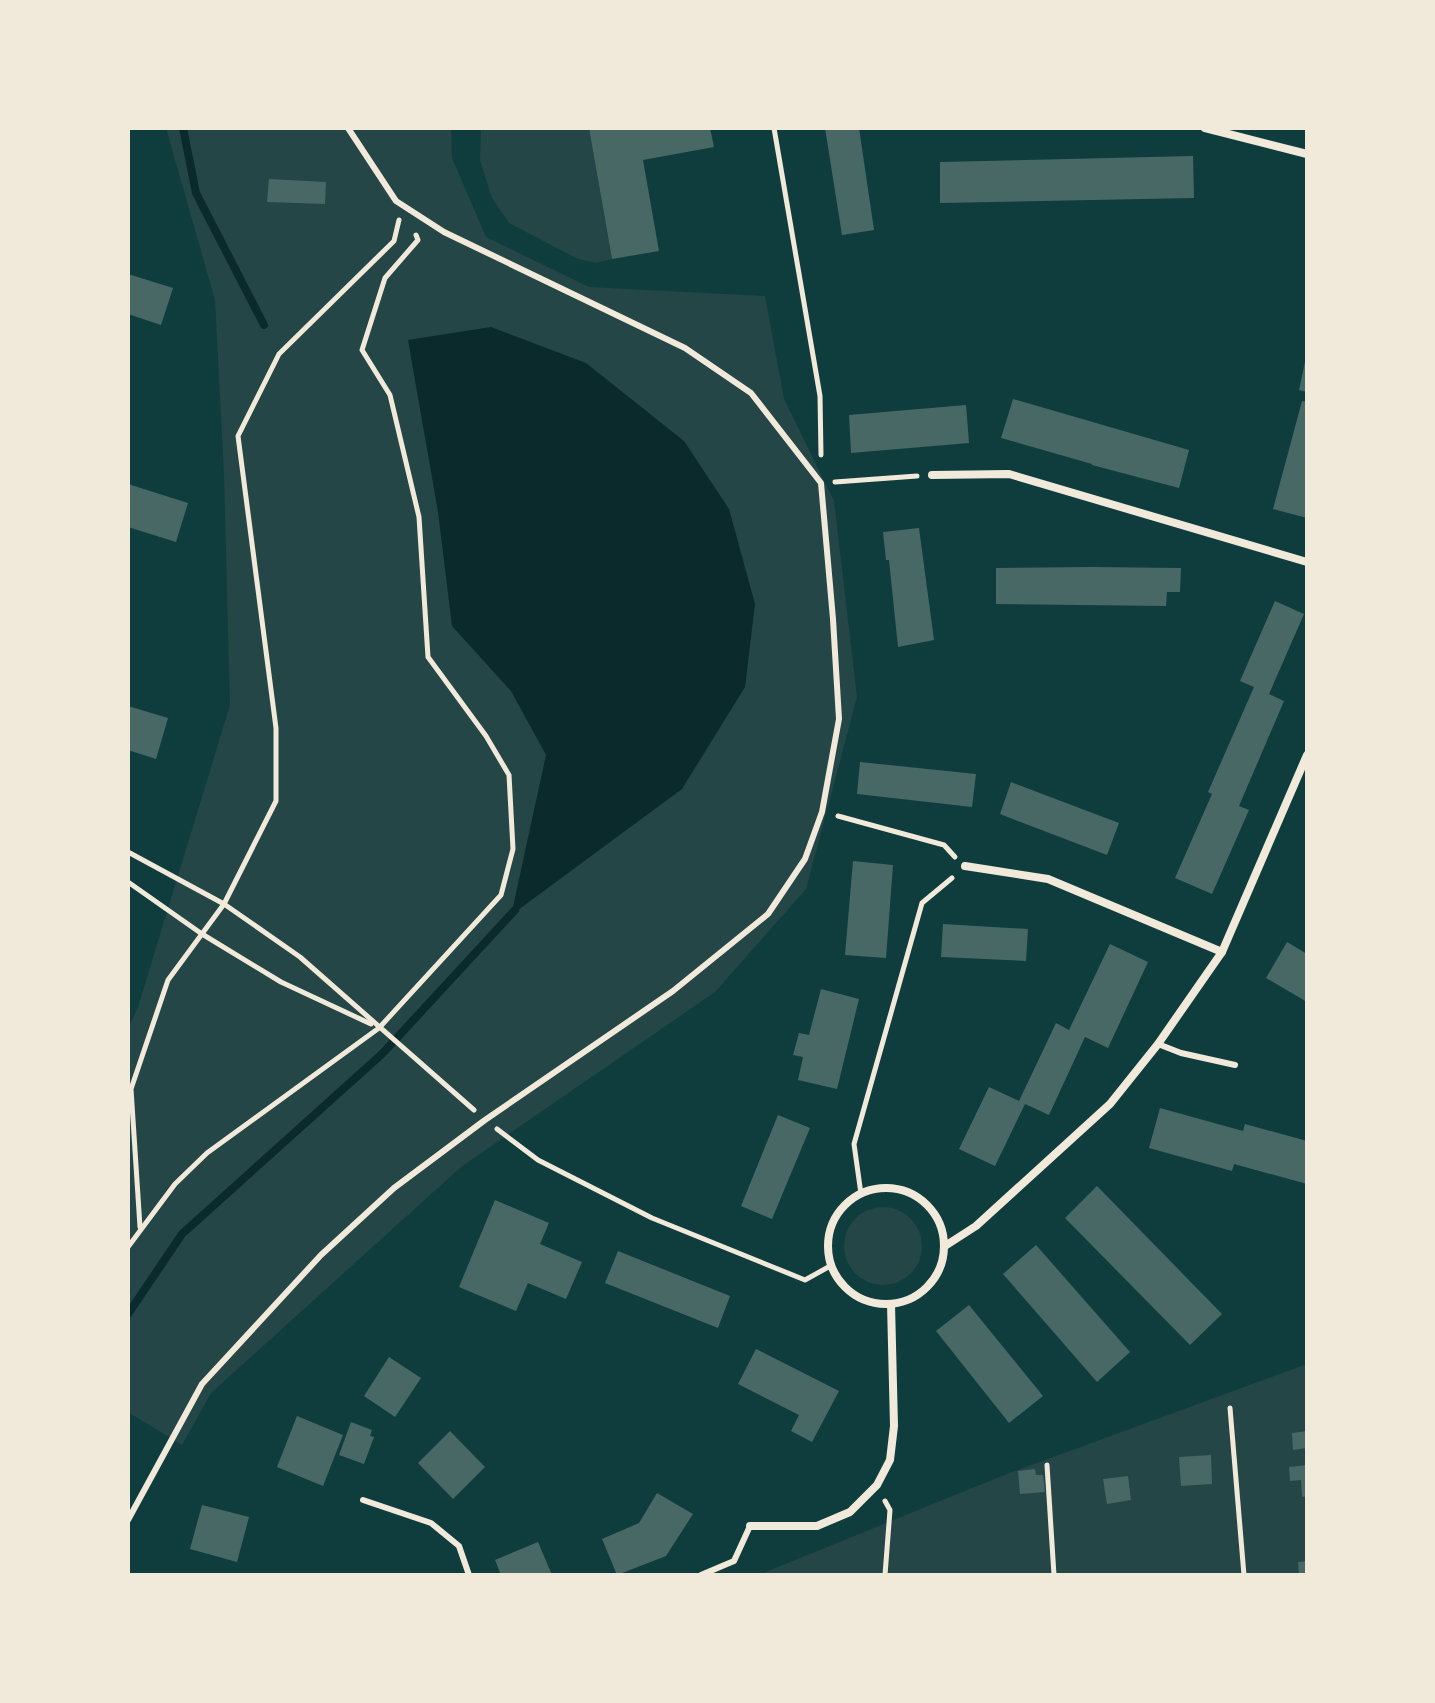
<svg xmlns="http://www.w3.org/2000/svg" width="1435" height="1703" font-family="'PT Sans',sans-serif">
  <style>
    .green { fill: #244646 }
    .water { fill: #0a2a2b }
    .lines { fill: none; stroke-linecap: round; stroke-linejoin: round }
    .stream { stroke: #0a2a2b; stroke-width: 8 }
    .building { fill: #486865 }
    .path { stroke: #f1e9da; stroke-width: 5 }
    .service { stroke: #f1e9da; stroke-width: 6 }
    .minor { stroke: #f1e9da; stroke-width: 8 }
  </style>
  <rect width="100%" height="100%" fill="#0f3d3e"/>
  <g class="green">
    <polygon points="166,128 451,128 452,158 486,237 589,287 765,296 784,399 834,501 857,697 806,889 715,992 461,1167 211,1393 182,1445 128,1412 128,1029 138,1007 230,705 224,474 215,300"/>
    <polygon points="481,128 589,128 612,259 596,263 578,259 509,223 492,198 480,160"/>
    <circle cx="883" cy="1246" r="39"/>
    <polygon points="1307,1364 1307,1575 758,1575 1002,1476"/>
  </g>
  <polygon class="water" points="491,327 586,363 684,441 729,509 755,604 745,687 682,789 518,910 513,907 546,755 511,691 452,626 438,512 408,340"/>
  <g class="lines">
    <g class="stream">
      <polyline points="183,128 196,193 264,325"/>
      <polyline points="128,1314 182,1234 382,1054 515,910"/>
    </g>
  </g>
  <g class="building">
    <polygon points="589,128 710,128 714,147 643,160 659,251 612,259"/>
    <polygon points="825,128 859,128 874,230 842,235"/>
    <polygon points="1193,156 1194,198 940,203 940,162"/>
    <polygon points="269,179 326,182 325,204 267,202"/>
    <polygon points="128,274 173,288 161,325 128,314"/>
    <polygon points="1306,357 1307,357 1307,392 1299,390"/>
    <polygon points="1013,399 1189,450 1179,488 1092,465 1092,464 1001,438"/>
    <polygon points="1302,401 1307,402 1307,518 1273,509"/>
    <polygon points="966,405 969,443 851,453 849,415"/>
    <polygon points="128,484 188,503 176,542 128,527"/>
    <polygon points="919,528 934,640 898,647 889,560 886,560 883,532"/>
    <polygon points="1092,567 1181,568 1180,592 1167,592 1166,606 996,604 996,568"/>
    <polygon points="1275,601 1304,614 1269,694 1284,701 1239,806 1249,810 1212,894 1175,878 1212,794 1208,792 1254,687 1240,681"/>
    <polygon points="128,706 168,718 156,759 128,750"/>
    <polygon points="860,762 976,774 972,807 857,794"/>
    <polygon points="1011,782 1119,823 1107,855 1000,814"/>
    <polygon points="853,861 893,865 886,958 845,955"/>
    <polygon points="943,924 1028,929 1026,961 941,957"/>
    <polygon points="1287,942 1307,954 1307,1002 1266,978"/>
    <polygon points="1110,944 1148,962 1108,1048 1085,1037 1049,1115 1025,1104 995,1166 959,1149 989,1087 1019,1101 1056,1023 1069,1030"/>
    <polygon points="821,989 859,999 837,1089 798,1080 803,1057 793,1055 799,1033 809,1035"/>
    <polygon points="1160,1108 1243,1131 1245,1124 1307,1141 1307,1184 1234,1164 1232,1171 1149,1148"/>
    <polygon points="778,1115 810,1128 772,1219 741,1206"/>
    <polygon points="1097,1186 1222,1314 1190,1345 1065,1218"/>
    <polygon points="495,1200 549,1223 540,1244 582,1262 566,1299 528,1283 516,1311 459,1287"/>
    <polygon points="1036,1245 1130,1352 1097,1382 1003,1274"/>
    <polygon points="618,1251 730,1296 718,1328 605,1283"/>
    <polygon points="969,1305 1043,1396 1009,1423 936,1331"/>
    <polygon points="756,1349 839,1391 812,1442 791,1431 799,1415 738,1384"/>
    <polygon points="389,1357 421,1378 395,1417 364,1396"/>
    <polygon points="297,1416 343,1435 323,1486 277,1467"/>
    <polygon points="351,1422 372,1430 370,1436 374,1437 364,1464 339,1455"/>
    <polygon points="450,1431 485,1467 453,1499 418,1463"/>
    <polygon points="1307,1431 1307,1448 1293,1450 1292,1433"/>
    <polygon points="1211,1455 1212,1484 1181,1486 1179,1457"/>
    <polygon points="1307,1465 1307,1496 1302,1497 1301,1480 1290,1481 1289,1467"/>
    <polygon points="1035,1469 1036,1475 1043,1475 1045,1492 1020,1494 1018,1471"/>
    <polygon points="1128,1476 1131,1500 1107,1504 1103,1479"/>
    <polygon points="657,1493 693,1514 666,1556 617,1575 602,1539 639,1523"/>
    <polygon points="202,1505 249,1517 237,1562 190,1549"/>
    <polygon points="538,1542 552,1575 501,1575 495,1560"/>
    <polygon points="1307,1561 1307,1575 1299,1575 1298,1562"/>
  </g>
  <g class="lines">
    <g class="path">
      <polyline points="774,128 820,396 821,455"/>
      <polyline points="835,482 917,476"/>
      <polyline points="838,816 944,845 955,857"/>
      <polyline points="128,852 224,904 300,957 474,1110"/>
      <polyline points="128,882 202,934 281,982 371,1024"/>
      <polyline points="497,1129 538,1160 652,1218 805,1280 832,1265"/>
      <polyline points="861,1194 854,1144 922,903 952,878"/>
      <polyline points="140,1227 131,1089 168,980 224,904 276,801 276,728 238,436 279,354 394,241 399,220"/>
      <polyline points="128,1247 175,1184 207,1153 379,1028 501,895 513,849 509,775 486,736 428,657 419,517 390,395 362,350 385,278 418,240 416,235"/>
      <polyline points="1230,1408 1244,1575"/>
      <polyline points="1047,1465 1054,1575"/>
      <polyline points="885,1575 890,1510 885,1501"/>
    </g>
    <g class="service">
      <polyline points="1158,1044 1181,1053 1235,1065"/>
      <polyline points="363,1500 431,1523 459,1546 469,1575"/>
      <polyline points="128,1520 202,1384 321,1255 394,1188 485,1120 673,991 768,914 805,859 822,812 839,719 833,619 821,483 751,393 685,348 444,232 396,201 348,128"/>
      <polyline points="701,1575 734,1561 750,1526"/>
    </g>
    <g class="minor">
      <polyline points="1205,128 1307,154"/>
      <polyline points="932,475 1009,474 1307,562"/>
      <polyline points="965,866 1048,879 1222,952"/>
      <circle cx="886" cy="1246" r="58"/>
      <polyline points="945,1246 976,1226 1110,1104 1158,1044 1222,952 1307,755"/>
      <polyline points="750,1526 817,1526 850,1512 877,1485 890,1460 894,1426 891,1304"/>
    </g>
  </g>
  <rect width="1435" height="1703" fill="none" stroke="#f1e9da" stroke-width="260"/>
</svg>
